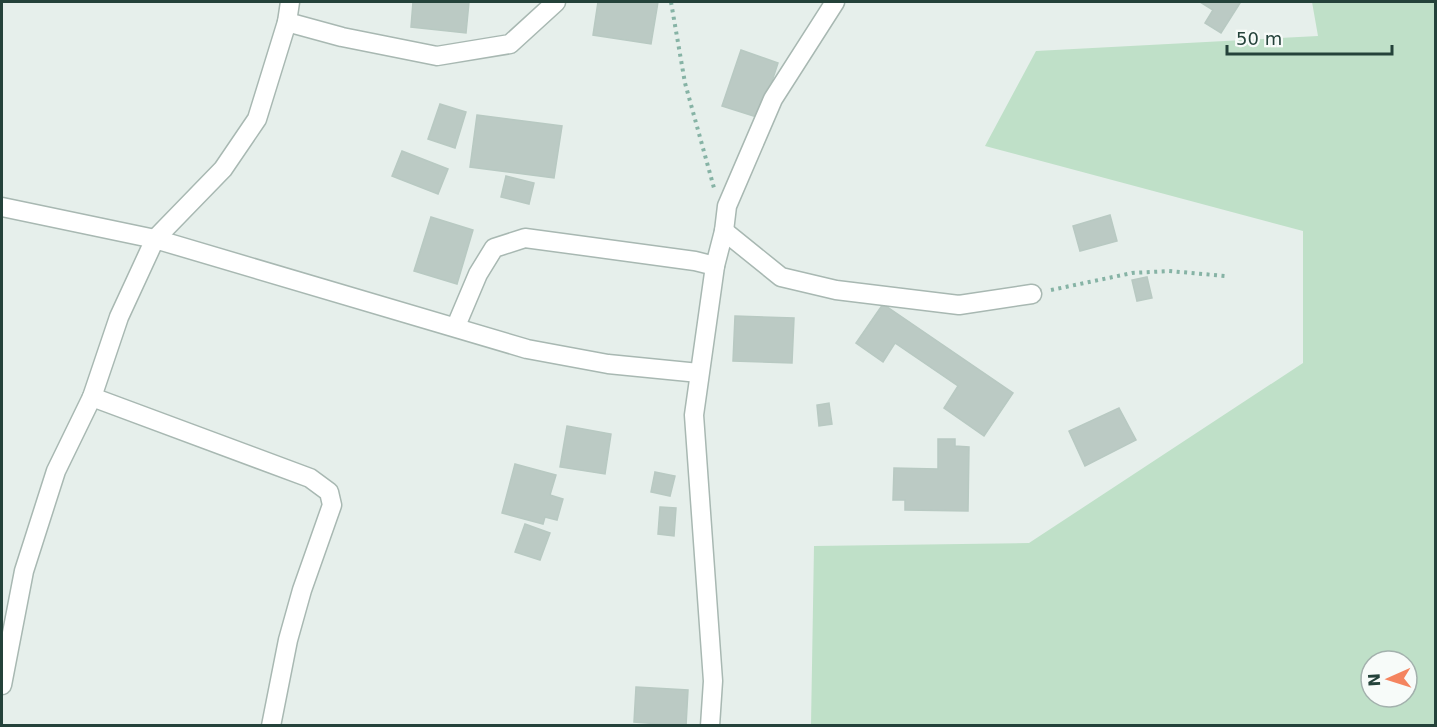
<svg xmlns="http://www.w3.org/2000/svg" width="1437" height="727" font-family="'DejaVu Sans',sans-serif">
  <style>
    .green { fill: #bfe0c8; fill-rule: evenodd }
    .building { fill: #bbcac4; stroke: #b8c9c2; stroke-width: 1.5 }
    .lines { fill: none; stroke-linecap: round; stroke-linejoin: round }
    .minor-casing { stroke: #a8b8b2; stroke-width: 21 }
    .path { stroke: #86b3a5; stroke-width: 4; stroke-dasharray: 3 4.5; stroke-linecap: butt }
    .minor { stroke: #fff; stroke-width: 18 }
  </style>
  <rect width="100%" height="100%" fill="#e6efeb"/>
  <path class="green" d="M1312 2H1435V725H811L814 546 1029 543 1303 363V231L985 146 1036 51 1318 36ZM1371 661H1407V697H1371Z"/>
  <g class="building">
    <polygon points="413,2 469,2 466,33 411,27"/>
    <polygon points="598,2 658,2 651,44 593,35"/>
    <polygon points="1200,2 1238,2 1240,3 1221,33 1205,23 1213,10"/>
    <polygon points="741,50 778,63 760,118 722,106"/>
    <polygon points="440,104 466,112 455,148 428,139"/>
    <polygon points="477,115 562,126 554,178 470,167"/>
    <polygon points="402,151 448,169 438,194 392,176"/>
    <polygon points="506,176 534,183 529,204 501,197"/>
    <polygon points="1110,215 1117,241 1080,251 1073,226"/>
    <polygon points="431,217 473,230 457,284 414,271"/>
    <polygon points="1147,277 1152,298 1137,301 1132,280"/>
    <polygon points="883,304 1013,393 984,436 944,408 958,386 895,343 883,362 856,343"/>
    <polygon points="735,316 794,318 792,363 733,361"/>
    <polygon points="829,403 832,424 819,426 817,405"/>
    <polygon points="1119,408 1136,440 1085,466 1069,431"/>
    <polygon points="567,426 611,434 605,474 560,467"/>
    <polygon points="938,439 955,439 955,446 969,447 968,511 905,510 905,500 893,500 894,468 938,469"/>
    <polygon points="515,464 556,475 550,495 563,499 557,520 545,517 543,524 502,513"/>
    <polygon points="655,472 675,476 670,496 651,492"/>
    <polygon points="660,507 676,508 674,536 658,534"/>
    <polygon points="525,524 550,533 540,560 515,552"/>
    <polygon points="636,687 688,690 686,726 634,722"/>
  </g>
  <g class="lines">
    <g class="minor-casing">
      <g id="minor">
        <polyline points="287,22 342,37 437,56 510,44 556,2"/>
        <polyline points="2,207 155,239 527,349 608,364 699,373"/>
        <polyline points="724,231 781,277 836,290 959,305 1032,294"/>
        <polyline points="456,326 478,274 494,248 525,238 695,261 715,266"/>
        <polyline points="92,397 310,478 329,492 332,505 302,590 288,640 271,726"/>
        <polyline points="2,685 24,571 56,471 92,397 119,317 155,239 223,169 257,119 287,22 290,2"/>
        <polyline points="710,726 713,681 694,415 715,266 724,231 727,206 773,99 835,2"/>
      </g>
    </g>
    <g class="path">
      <polyline points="671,2 685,83 714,188"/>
      <polyline points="1051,290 1132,273 1169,271 1225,276"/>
    </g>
    <use href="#minor" class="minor"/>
  </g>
  <rect width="1437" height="727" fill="none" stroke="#24423a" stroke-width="6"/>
  <g transform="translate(1389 679) rotate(267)"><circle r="28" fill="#f7fbf9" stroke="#a3b1ad" stroke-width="1.5"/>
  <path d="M0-4.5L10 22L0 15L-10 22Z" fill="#f4845f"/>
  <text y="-9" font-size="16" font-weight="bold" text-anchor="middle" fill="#24423a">N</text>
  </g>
  <path d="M1227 45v9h165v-9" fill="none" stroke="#24423a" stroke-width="3"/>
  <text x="1236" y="45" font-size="18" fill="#24423a" stroke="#f7fbf9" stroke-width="4.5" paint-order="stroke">50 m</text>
</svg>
